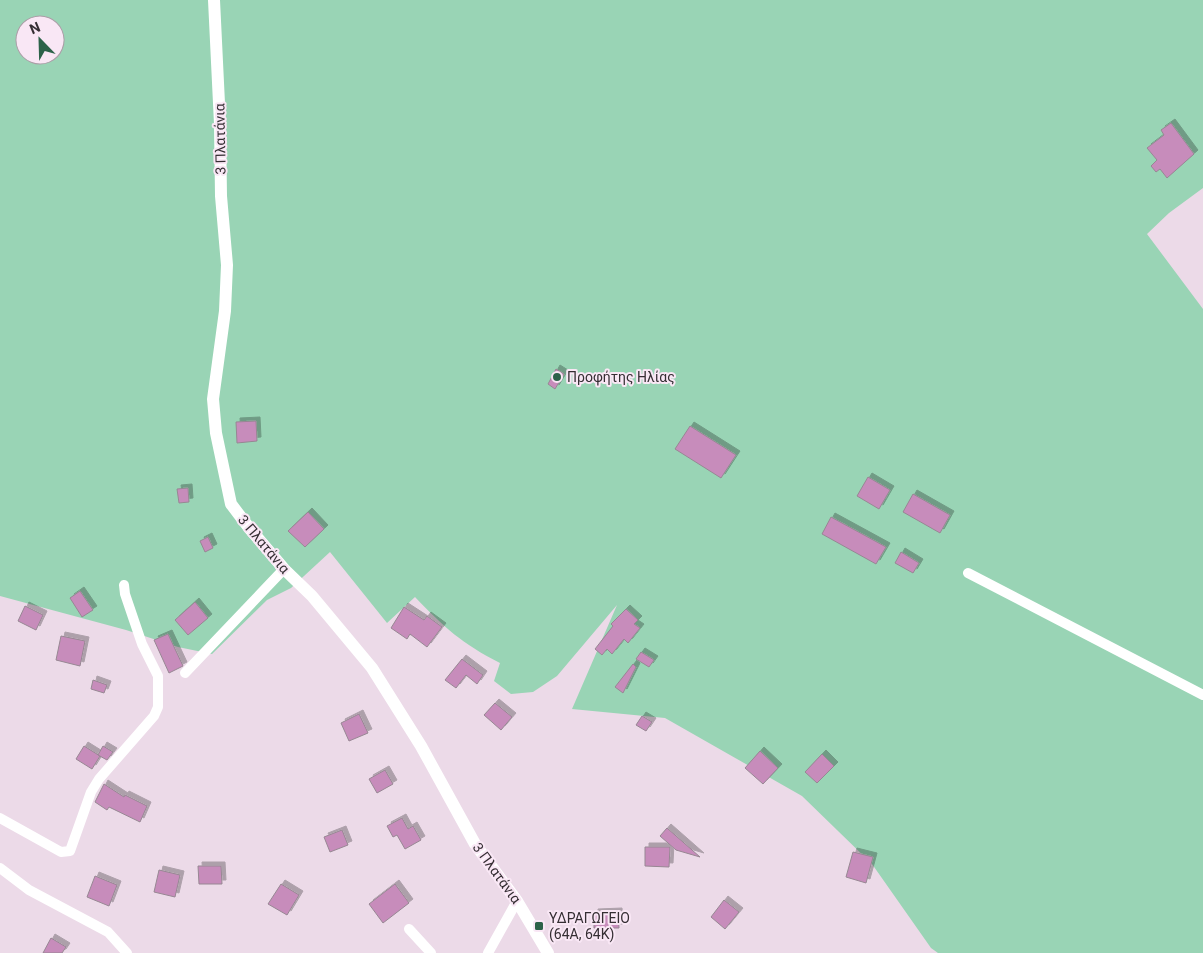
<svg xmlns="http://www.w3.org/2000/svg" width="1203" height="953" font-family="Roboto,sans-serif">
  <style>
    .green { fill: #99d4b5; fill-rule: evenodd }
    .building { fill: #c78cbb; stroke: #978793; filter: url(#shadow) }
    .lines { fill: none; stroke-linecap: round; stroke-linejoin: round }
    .minor { stroke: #fff; stroke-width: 10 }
    .tertiary { stroke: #fff; stroke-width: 12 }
    .poi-dot { fill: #2c6249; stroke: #f9e7f5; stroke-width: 2 }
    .labels { text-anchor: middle; stroke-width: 4; stroke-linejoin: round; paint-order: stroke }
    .street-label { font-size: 14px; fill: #352e33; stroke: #f9e7f5 }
    .poi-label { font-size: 14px; fill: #352e33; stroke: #f9e7f5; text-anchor: start }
  </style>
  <defs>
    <filter id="shadow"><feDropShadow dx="4" dy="-4" stdDeviation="0" flood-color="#0004"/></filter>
  </defs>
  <rect width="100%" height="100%" fill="#ecdae8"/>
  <path class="green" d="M0 0H1203V188L1169 213 1147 234 1203 309V953H938L931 948 872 864 802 796 665 718 572 709 617 605 557 676 533 692 511 694 494 681 500 663C461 643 445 628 415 597L387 623 330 552 291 588 267 600 212 654 178 647 126 630 0 596ZM25 25H55V55H25Z"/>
  <g class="building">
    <polygon points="1171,123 1194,154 1167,178 1160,169 1156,172 1151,166 1157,160 1147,148 1164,135 1161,130"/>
    <polygon points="556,369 564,374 555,389 548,384"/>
    <polygon points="256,421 257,441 237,443 236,422"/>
    <polygon points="690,426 736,455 721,478 675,449"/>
    <polygon points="868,477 890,490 879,509 857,496"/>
    <polygon points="188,488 189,502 179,503 177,489"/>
    <polygon points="913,494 950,515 940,533 903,512"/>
    <polygon points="308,512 324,529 305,547 288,531"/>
    <polygon points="831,517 886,547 876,564 822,534"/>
    <polygon points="208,537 213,548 205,552 200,541"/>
    <polygon points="901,552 919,563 913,573 895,563"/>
    <polygon points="80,591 93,610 82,617 70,598"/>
    <polygon points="195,602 208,618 188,635 175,620"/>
    <polygon points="25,606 43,615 36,630 18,621"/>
    <polygon points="404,607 424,620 427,616 442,627 427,647 410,634 407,639 391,628"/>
    <polygon points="626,609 638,620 634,624 640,628 628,643 624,639 612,654 607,649 602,655 595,649 613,626 611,624"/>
    <polygon points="168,634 183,666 169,673 154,640"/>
    <polygon points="61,636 85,641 80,666 56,660"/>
    <polygon points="641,652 654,660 649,667 636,659"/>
    <polygon points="462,659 483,675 477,684 466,675 456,688 445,680"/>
    <polygon points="633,664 636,667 623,693 615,687"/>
    <polygon points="93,680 107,685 104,693 91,689"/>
    <polygon points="495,703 512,717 501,730 484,715"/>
    <polygon points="359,714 368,733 349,741 341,723"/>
    <polygon points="642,716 652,722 646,731 636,725"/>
    <polygon points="84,746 100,756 92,769 76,759"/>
    <polygon points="103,746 113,752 107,760 98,755"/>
    <polygon points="760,751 778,768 763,784 745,768"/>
    <polygon points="822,754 834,766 817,783 805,772"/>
    <polygon points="385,770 393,784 377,793 369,779"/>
    <polygon points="104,784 124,797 125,795 147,806 140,822 109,807 107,810 95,802"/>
    <polygon points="402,818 408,829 413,826 421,840 405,849 397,835 393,837 387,826"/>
    <polygon points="667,828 700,857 676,850 660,836"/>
    <polygon points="342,830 348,845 330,852 324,837"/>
    <polygon points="645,847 670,847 669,867 645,866"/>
    <polygon points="853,852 873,857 866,883 846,877"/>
    <polygon points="198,866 221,866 222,884 199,884"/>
    <polygon points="159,870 180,875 175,897 154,892"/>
    <polygon points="95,876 117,885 109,906 87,897"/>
    <polygon points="281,884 299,895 287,915 268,904"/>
    <polygon points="395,884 409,903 383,923 369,904"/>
    <polygon points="724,900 739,912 725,929 711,917"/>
    <polygon points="618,912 619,928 594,928 594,913"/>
    <polygon points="51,938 66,947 62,953 43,953"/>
  </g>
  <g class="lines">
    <g class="minor">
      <polyline points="968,573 1203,695"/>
      <polyline points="185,673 284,569"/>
      <polyline points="0,818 61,852 70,851 91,792 99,779 154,716 158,707 158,676 142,644 125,594 124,585"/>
      <polyline points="0,868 29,890 108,932 127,953"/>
      <polyline points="409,929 431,953"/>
      <polyline points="488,953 517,901"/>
    </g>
    <polyline class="tertiary" points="214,0 220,124 221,196 227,265 225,311 213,399 216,433 231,504 250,529 284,569 312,596 372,668 421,746 475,844 517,901 548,953"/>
  </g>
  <g class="poi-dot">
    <circle cx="557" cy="377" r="5"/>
    <rect x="534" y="921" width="10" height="10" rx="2.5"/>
  </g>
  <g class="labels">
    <g class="street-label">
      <text transform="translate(220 139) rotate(-91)" y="5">3 Πλατάνια</text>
      <text transform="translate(264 544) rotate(50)" y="5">3 Πλατάνια</text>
      <text transform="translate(497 873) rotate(54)" y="5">3 Πλατάνια</text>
    </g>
    <g class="poi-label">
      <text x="567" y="382">Προφήτης Ηλίας</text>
      <text x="549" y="923">ΥΔΡΑΓΩΓΕΙΟ<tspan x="549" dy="16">(64Α, 64Κ)</tspan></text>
    </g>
  </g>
  <g transform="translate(40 40) rotate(337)"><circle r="24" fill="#f9e7f5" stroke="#ab9da7"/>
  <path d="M0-4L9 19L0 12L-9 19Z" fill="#2c6249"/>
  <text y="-8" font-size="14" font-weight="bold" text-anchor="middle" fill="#352e33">N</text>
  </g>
</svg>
